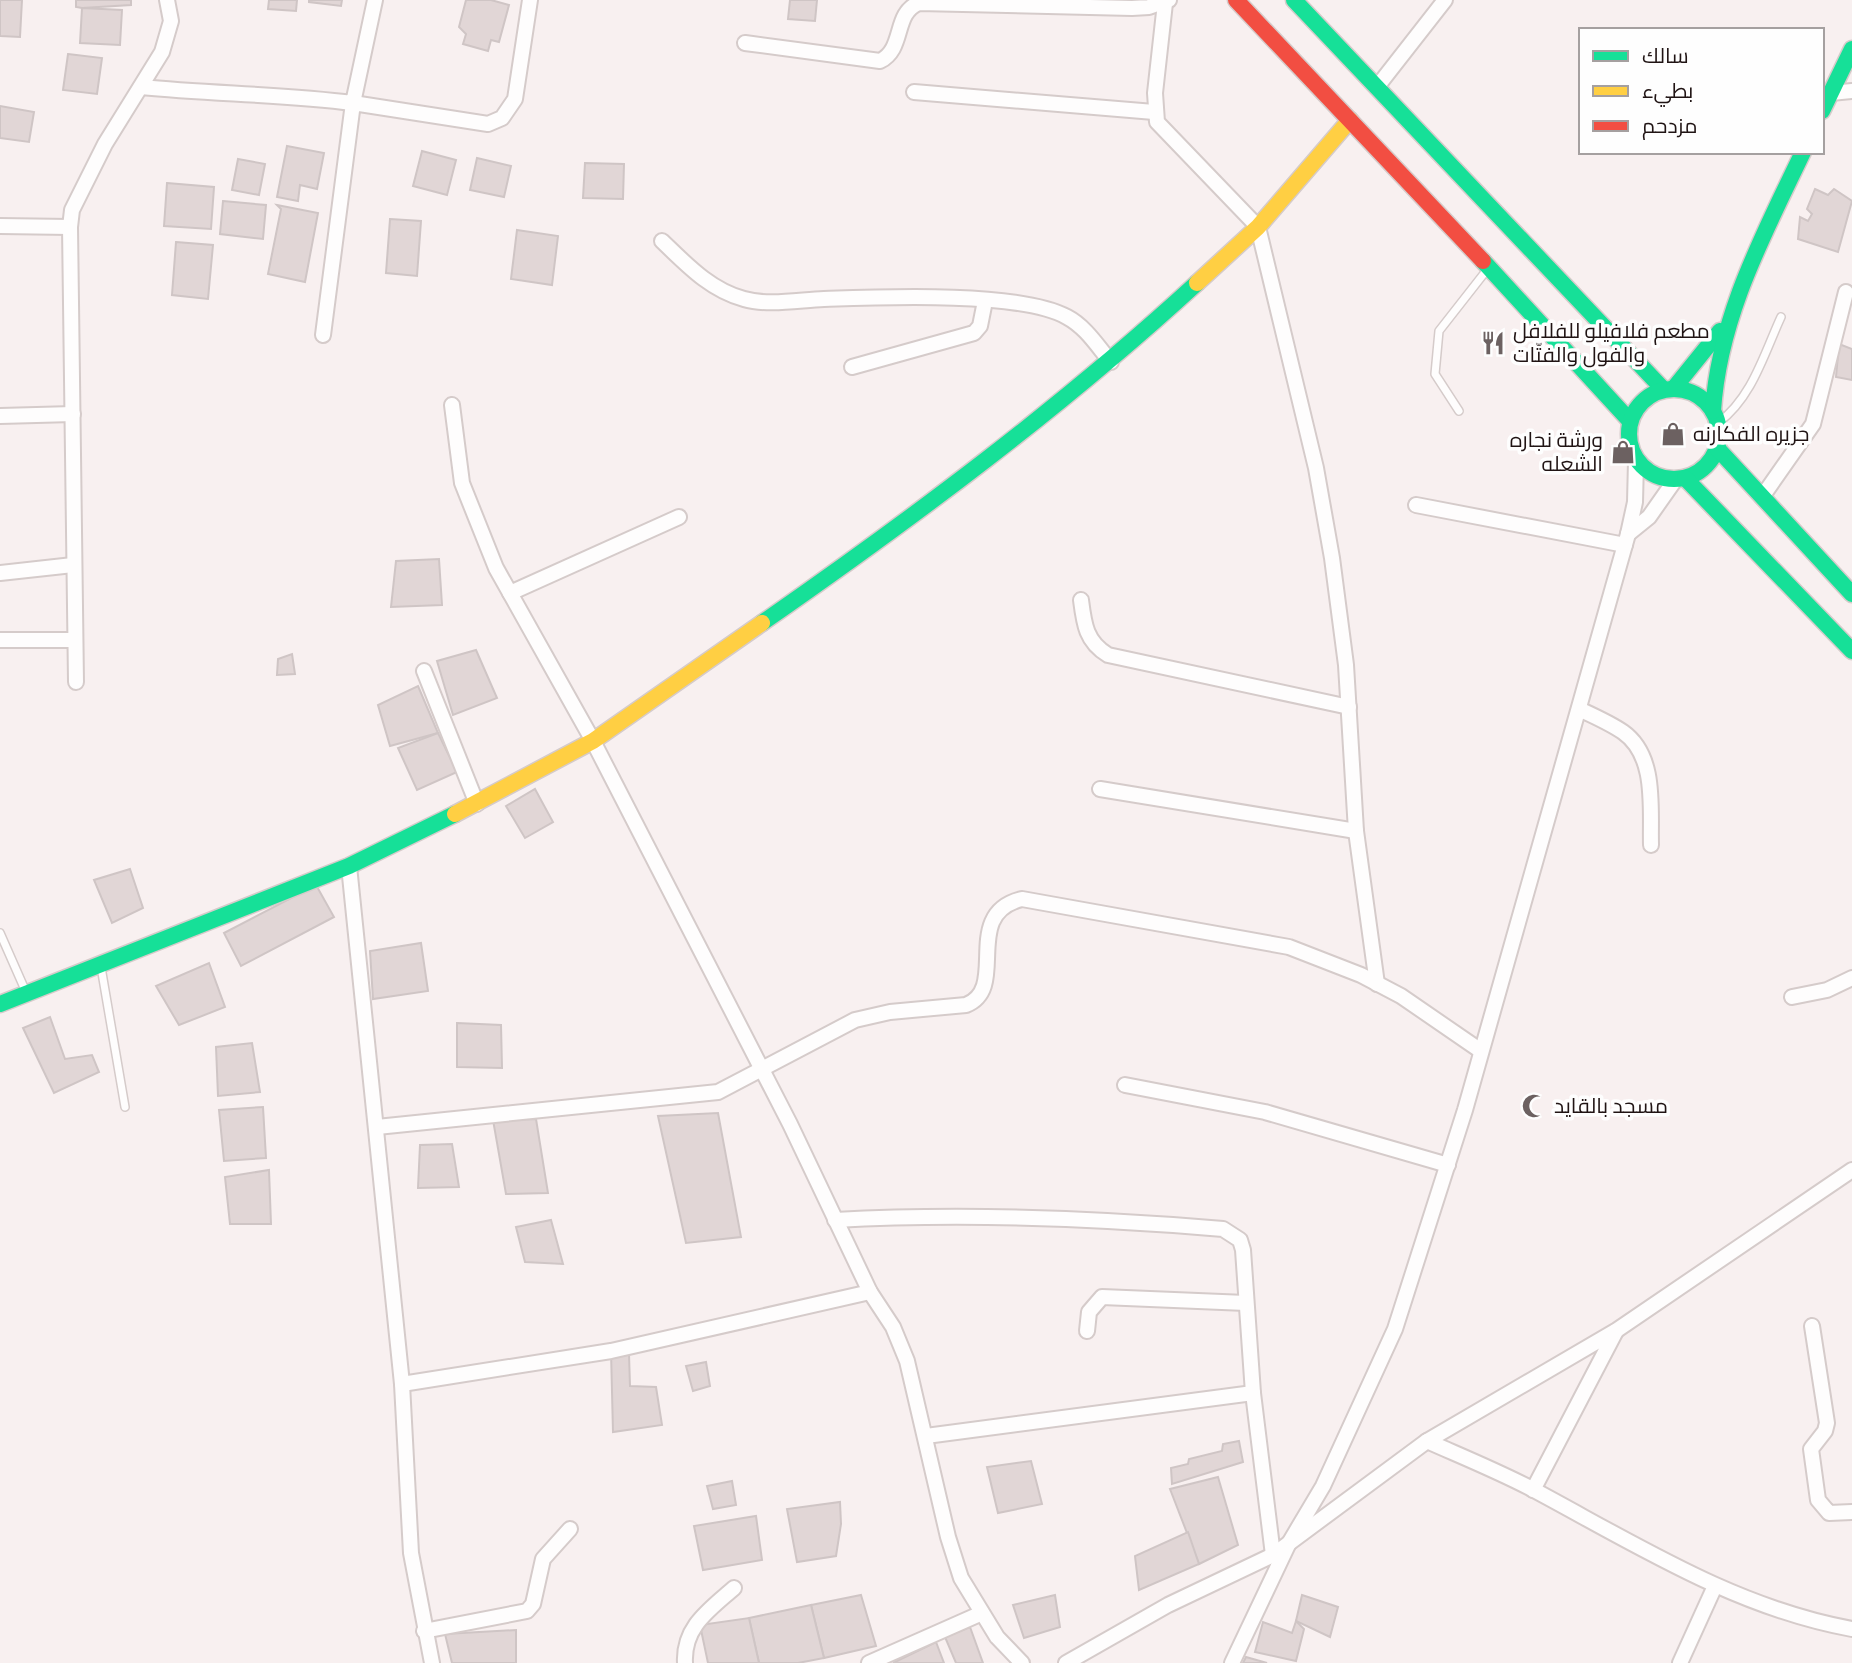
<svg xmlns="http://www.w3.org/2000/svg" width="1852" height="1663" font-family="'PT Sans Narrow',Cairo,sans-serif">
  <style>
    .building { fill: #e1d6d6; stroke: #cfc5c5; stroke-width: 2 }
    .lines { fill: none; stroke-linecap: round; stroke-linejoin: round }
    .lane-casing { stroke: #d5cbca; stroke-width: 10 }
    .street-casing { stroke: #d5cbca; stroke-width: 18 }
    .fast-casing { stroke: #d5cbca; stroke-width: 19 }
    .slow-casing { stroke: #d5cbca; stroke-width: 19 }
    .jam-casing { stroke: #d5cbca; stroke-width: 19 }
    .lane { stroke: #fefdfd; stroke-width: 7 }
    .street { stroke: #fefdfd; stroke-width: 14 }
    .fast { stroke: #16e098; stroke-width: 16 }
    .slow { stroke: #ffcf43; stroke-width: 16 }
    .jam { stroke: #f24e42; stroke-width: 16 }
    .labels { text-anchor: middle; stroke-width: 7; stroke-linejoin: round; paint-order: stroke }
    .poi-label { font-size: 21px; fill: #201414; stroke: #fefefe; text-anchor: start }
  </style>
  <rect width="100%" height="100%" fill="#f8f0f0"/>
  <g class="building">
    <polygon points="0,0 22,0 20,37 0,36"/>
    <polygon points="76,0 131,0 131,5 82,8 76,7"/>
    <polygon points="269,0 297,0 296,11 268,9"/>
    <polygon points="309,0 342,0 341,6 309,2"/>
    <polygon points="466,0 491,0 509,5 499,42 491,40 488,51 463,44 466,34 459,27"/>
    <polygon points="790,0 817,0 815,21 788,19"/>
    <polygon points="82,8 122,10 120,45 80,43"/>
    <polygon points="68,54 102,58 97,94 63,90"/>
    <polygon points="0,106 34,112 29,142 0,138"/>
    <polygon points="287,146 324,153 317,189 300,185 298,201 277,197"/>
    <polygon points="422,151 456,160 447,195 413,186"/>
    <polygon points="477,158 511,166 504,197 470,190"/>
    <polygon points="238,159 265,164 259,195 232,190"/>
    <polygon points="585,163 624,164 623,199 583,198"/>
    <polygon points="167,183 214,187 211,229 164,226"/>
    <polygon points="1815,189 1828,195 1834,189 1852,201 1838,252 1798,239 1800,217 1808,221 1812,214 1807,209"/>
    <polygon points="223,201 266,205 263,239 220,234"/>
    <polygon points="277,205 318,213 305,282 268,274 281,209"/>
    <polygon points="390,219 421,221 417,276 386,273"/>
    <polygon points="517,230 558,236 552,285 511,279"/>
    <polygon points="176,242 213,245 208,299 172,295"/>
    <polygon points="1839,344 1852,349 1852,380 1836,377"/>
    <polygon points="439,559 442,605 391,607 396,561"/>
    <polygon points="476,650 497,698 453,715 437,661"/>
    <polygon points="292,654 295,674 277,675 278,659"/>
    <polygon points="418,686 438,733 390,746 378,705"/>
    <polygon points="438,733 457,772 417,790 398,748"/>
    <polygon points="535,789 553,822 525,838 506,806"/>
    <polygon points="130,869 143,908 112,923 94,880"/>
    <polygon points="316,885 334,917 241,966 224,933"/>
    <polygon points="421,943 428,991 373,999 370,951"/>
    <polygon points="209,963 225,1007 179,1025 156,986"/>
    <polygon points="50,1017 65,1059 92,1055 99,1072 54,1093 23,1028"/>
    <polygon points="457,1023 501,1025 502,1068 457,1067"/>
    <polygon points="252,1043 260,1092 218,1096 216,1047"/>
    <polygon points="263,1107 266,1158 224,1161 219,1110"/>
    <polygon points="718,1113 741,1237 686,1243 658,1116"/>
    <polygon points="536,1119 548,1193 506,1194 493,1120"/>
    <polygon points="452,1144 459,1187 418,1188 420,1145"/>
    <polygon points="269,1170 271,1224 230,1224 225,1177"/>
    <polygon points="551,1220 563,1264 525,1262 516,1227"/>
    <polygon points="611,1351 629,1354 630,1386 656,1387 662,1425 613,1432"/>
    <polygon points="706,1362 710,1386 693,1391 686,1366"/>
    <polygon points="1239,1441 1243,1462 1172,1484 1171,1468 1188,1464 1189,1459 1222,1451 1223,1444"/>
    <polygon points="1031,1461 1042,1504 998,1513 987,1467"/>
    <polygon points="1218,1477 1238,1545 1199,1564 1170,1489"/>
    <polygon points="732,1481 736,1505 713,1509 707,1486"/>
    <polygon points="840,1502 841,1524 836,1556 797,1562 787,1509"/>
    <polygon points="756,1516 762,1560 703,1570 694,1526"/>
    <polygon points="1188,1532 1199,1564 1139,1590 1135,1556"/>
    <polygon points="861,1595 876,1646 824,1658 811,1605"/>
    <polygon points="1055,1595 1060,1627 1024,1638 1013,1605"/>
    <polygon points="1302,1595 1338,1607 1330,1637 1296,1621"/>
    <polygon points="811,1605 824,1658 798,1663 759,1663 749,1618"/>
    <polygon points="749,1618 759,1663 708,1663 700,1625"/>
    <polygon points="1296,1621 1304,1629 1296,1661 1255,1652 1263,1622 1292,1633"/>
    <polygon points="970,1627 983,1663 956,1663 945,1637"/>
    <polygon points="516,1630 516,1663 452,1663 445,1634"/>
    <polygon points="936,1642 944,1663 893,1663"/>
    <polygon points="1246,1657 1267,1663 1243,1663"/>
  </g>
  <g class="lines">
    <g class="lane-casing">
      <g id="lane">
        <polyline points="1459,411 1435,374 1439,331 1486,271"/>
        <path d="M1718 423C1752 398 1764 354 1781 317"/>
        <polyline points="0,933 26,992"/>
        <polyline points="101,967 125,1107"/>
      </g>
    </g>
    <g class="street-casing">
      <g id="street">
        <polyline points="1165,3 1155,93 1157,122 1258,227 1316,468 1332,558 1346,665 1356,831 1377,984"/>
        <path d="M745 43 880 61C905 49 893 13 919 3L1132 8 1149 7 1169 0"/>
        <path d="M141 87C212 94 282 94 353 103L375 0"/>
        <polyline points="1377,87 1445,0"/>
        <polyline points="914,92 1154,112"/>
        <polyline points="1831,93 1852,91"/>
        <polyline points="0,226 70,227"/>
        <path d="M662 241C686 264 710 290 744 299 768 306 799 300 824 299 880 297 1020 291 1067 317 1086 327 1098 347 1111 362"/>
        <polyline points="323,335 353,103 488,124 502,118 515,99 530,0"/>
        <polyline points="852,367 974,333 980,326 985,301"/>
        <polyline points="452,405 462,483 496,568 593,741 790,1124 870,1292 893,1327 907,1361 948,1537 961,1578 997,1637 1022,1663"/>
        <polyline points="0,416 73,414"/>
        <polyline points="1762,497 1813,424 1846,292"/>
        <polyline points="1416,505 1625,545"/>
        <polyline points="1628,534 1649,517 1675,480"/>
        <polyline points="0,573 73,565"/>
        <polyline points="510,593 679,517"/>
        <path d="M1081 600C1084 624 1086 642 1108 655L1349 707"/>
        <polyline points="0,640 75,640"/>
        <polyline points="424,671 477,804"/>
        <polyline points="76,682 70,227 72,210 105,144 162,52 171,21 167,0"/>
        <path d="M1579 709C1594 716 1610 723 1623 732 1657 756 1650 808 1651 845"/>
        <polyline points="1100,789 1356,831"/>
        <polyline points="349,866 402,1384 411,1553 432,1663"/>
        <polyline points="1792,997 1827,990 1852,978"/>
        <polyline points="1125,1085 1265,1112 1448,1165"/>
        <path d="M377 1127 718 1092 855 1020 890 1012 966 1005C1010 988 960 914 1022 899L1289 947 1361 975 1401 996 1481 1051"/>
        <path d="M835 1220C965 1213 1094 1218 1223 1229L1240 1240 1243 1250 1253 1393 1273 1555"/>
        <polyline points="1812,1326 1827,1423 1825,1431 1811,1449 1818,1500 1829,1513 1852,1512"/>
        <polyline points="1087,1331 1089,1312 1102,1297 1246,1303"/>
        <polyline points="402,1384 611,1351 870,1292"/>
        <polyline points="926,1436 1253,1393"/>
        <path d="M1427 1441C1463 1457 1500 1472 1534 1490 1637 1545 1736 1608 1852 1629"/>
        <polyline points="1533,1490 1616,1331"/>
        <polyline points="424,1631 527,1611 533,1604 543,1559 570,1529"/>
        <path d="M685 1663C683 1627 709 1610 734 1588"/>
        <polyline points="869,1663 982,1613"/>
        <polyline points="1066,1663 1168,1605 1273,1555 1427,1441 1617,1330 1852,1170"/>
        <polyline points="1232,1663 1288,1545 1323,1486 1395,1329 1465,1110 1628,534 1635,502 1636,461"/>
        <polyline points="1680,1663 1715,1586"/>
      </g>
    </g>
    <g class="fast-casing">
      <g id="fast">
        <polyline points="1294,0 1663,389"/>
        <polyline points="1822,111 1852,49"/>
        <polyline points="1483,261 1630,421"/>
        <polyline points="1674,388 1720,331"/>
        <circle cx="1674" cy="434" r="45"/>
        <path d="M1713 411C1719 317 1763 236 1803 152"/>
        <polyline points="1717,448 1852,594"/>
        <polyline points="1685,478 1852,651"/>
        <path d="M762 623C913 518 1062 407 1197 283"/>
        <polyline points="0,1004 349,866 455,814"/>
      </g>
    </g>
    <g class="slow-casing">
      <g id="slow">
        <polyline points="1197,283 1258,227 1350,120"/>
        <polyline points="455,814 593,741 762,623"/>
      </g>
    </g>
    <g class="jam-casing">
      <polyline id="jam" points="1236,0 1483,261"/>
    </g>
    <use href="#lane" class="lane"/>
    <use href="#street" class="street"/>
    <use href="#fast" class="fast"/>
    <use href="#slow" class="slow"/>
    <use href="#jam" class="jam"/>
  </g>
  <defs>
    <g id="restaurant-bare" transform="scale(1.89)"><path d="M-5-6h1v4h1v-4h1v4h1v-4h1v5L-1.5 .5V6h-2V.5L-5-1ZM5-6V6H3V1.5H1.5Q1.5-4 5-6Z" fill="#6c6161" stroke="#fefefe" stroke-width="2.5" paint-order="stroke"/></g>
    <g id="shop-bare" transform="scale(1.89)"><path d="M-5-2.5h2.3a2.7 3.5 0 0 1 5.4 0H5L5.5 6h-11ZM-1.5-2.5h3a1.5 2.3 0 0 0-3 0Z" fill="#6c6161" stroke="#fefefe" stroke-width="2.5" paint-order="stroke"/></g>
    <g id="mosque-bare" transform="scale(1.89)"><path d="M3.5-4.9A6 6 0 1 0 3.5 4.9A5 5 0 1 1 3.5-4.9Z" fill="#6c6161" stroke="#fefefe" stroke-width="2.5" paint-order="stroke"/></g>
  </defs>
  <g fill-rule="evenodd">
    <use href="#restaurant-bare" x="1493" y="343"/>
    <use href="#shop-bare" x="1673" y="434"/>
    <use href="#shop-bare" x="1623" y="452"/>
    <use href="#mosque-bare" x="1534" y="1106"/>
  </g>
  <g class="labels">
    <g class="poi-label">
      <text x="1513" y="338">مطعم فلافيلو للفلافل<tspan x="1513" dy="24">والفول والفتّات</tspan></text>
      <text x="1693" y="441">جزيره الفكارنه</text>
      <text x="1603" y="447" text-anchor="end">ورشة نجاره<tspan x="1603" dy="24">الشعله</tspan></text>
      <text x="1554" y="1113">مسجد بالقايد</text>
    </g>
  </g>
  <rect x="1579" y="28" width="245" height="126" fill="#fefefe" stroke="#a5a0a0" stroke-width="2"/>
  <rect x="1593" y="51" width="35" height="10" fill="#16e098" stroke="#a5a0a0" stroke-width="2"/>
  <text x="1642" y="63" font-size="21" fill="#201414">سالك</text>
  <rect x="1593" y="86" width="35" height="10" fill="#ffcf43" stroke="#a5a0a0" stroke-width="2"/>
  <text x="1642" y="98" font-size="21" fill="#201414">بطيء</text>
  <rect x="1593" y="121" width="35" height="10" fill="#f24e42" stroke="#a5a0a0" stroke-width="2"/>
  <text x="1642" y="133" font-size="21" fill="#201414">مزدحم</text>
</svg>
